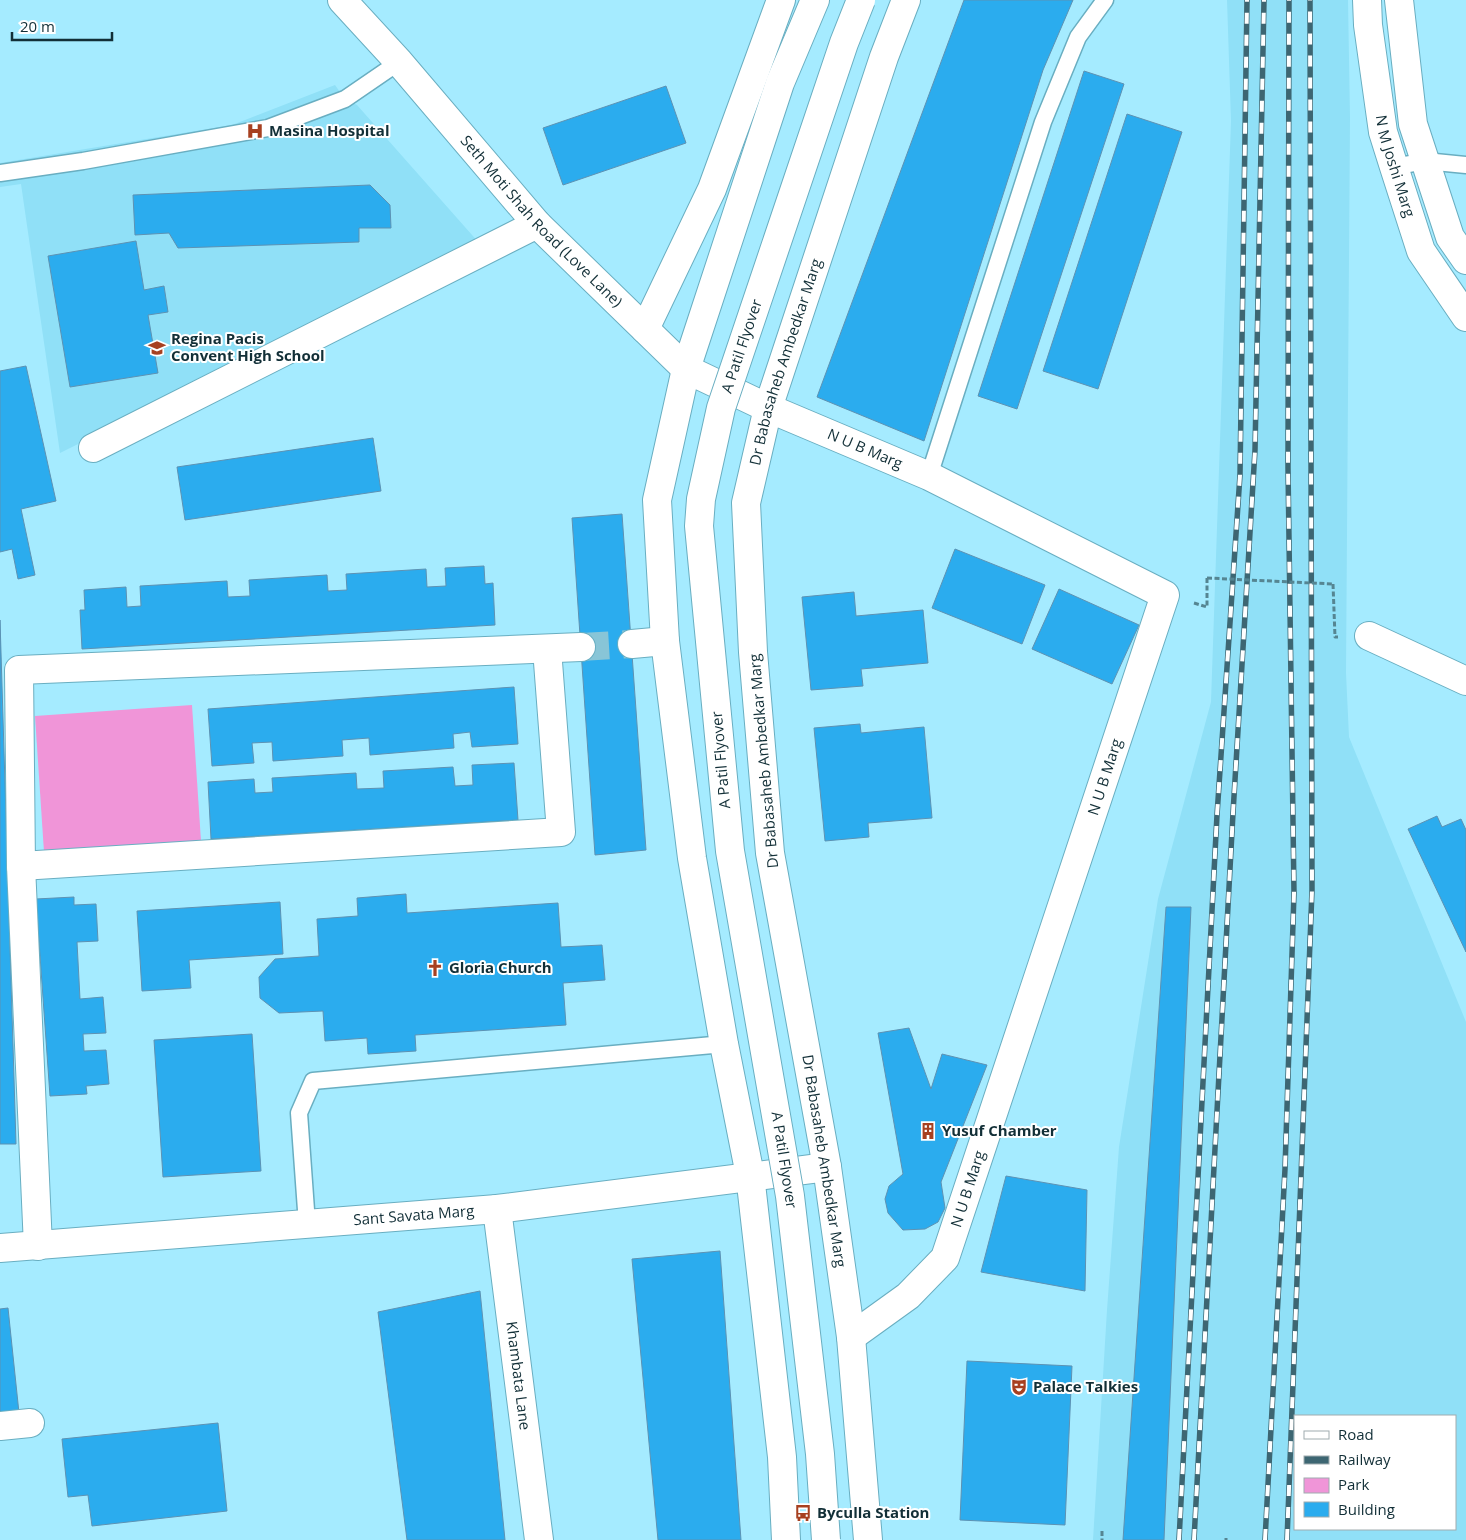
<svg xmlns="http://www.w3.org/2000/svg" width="1466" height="1540" font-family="'Open Sans',sans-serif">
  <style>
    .built { fill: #90e0f7; fill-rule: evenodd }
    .green { fill: #f095d8 }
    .building { fill: #2bacee; stroke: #5d92b3 }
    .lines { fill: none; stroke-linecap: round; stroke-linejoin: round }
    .street-tunnel { stroke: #88c5d7; stroke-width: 28; stroke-dasharray: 28 14; stroke-linecap: butt }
    .lane-casing { stroke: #69aec1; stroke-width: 19 }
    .street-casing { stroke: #69aec1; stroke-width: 30 }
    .secondary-casing { stroke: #69aec1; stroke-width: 30 }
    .highway-casing { stroke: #69aec1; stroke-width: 30 }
    .path { stroke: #558592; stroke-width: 3; stroke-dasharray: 5 2.5; stroke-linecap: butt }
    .lane { stroke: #fff; stroke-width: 16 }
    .street { stroke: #fff; stroke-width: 28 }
    .secondary { stroke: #fff; stroke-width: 28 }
    .highway { stroke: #fff; stroke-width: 28 }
    .rail-casing { stroke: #3d6672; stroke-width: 5.5 }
    .rail { stroke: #fff; stroke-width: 4; stroke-dasharray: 11; stroke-linecap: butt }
    .highway-bridge-casing { stroke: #69aec1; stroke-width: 30; stroke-linecap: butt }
    .path-bridge { stroke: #558592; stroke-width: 3; stroke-dasharray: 5 2.5; stroke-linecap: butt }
    .highway-bridge { stroke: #fff; stroke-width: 28 }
    .labels { text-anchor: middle; stroke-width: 4; stroke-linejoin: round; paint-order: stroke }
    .poi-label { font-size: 15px; font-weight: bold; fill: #122f37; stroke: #fff; text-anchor: start }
    .street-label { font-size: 15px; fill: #122f37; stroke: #fff }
  </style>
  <rect width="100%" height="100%" fill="#a5ebff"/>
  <g class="built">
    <path d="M1227 0H1348L1350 118 1346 673 1349 737 1466 1022V1540H1093L1107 1310 1119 1147 1158 899 1211 702 1231 121ZM1295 1416H1455V1529H1295Z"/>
    <polygon points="335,85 345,99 357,105 480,244 60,453 21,184 0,187 0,163 232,125"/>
  </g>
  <polygon class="green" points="192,705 201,841 44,852 35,716"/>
  <g class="building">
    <polygon points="964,0 1073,0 1043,70 924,441 817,397"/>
    <polygon points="1084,71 1124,84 1017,409 978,396"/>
    <polygon points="666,86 686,143 563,185 543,128"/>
    <polygon points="1127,114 1182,132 1098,389 1043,371"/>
    <polygon points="370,185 390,205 391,228 359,228 359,242 178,248 169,233 135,235 133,195"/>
    <polygon points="136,241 144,290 164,286 168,312 148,315 158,373 70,387 48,256"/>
    <polygon points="26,366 56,501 21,509 35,575 18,579 12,549 0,552 0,371"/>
    <polygon points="373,438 381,491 185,520 177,467"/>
    <polygon points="622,514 646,850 595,855 572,518"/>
    <polygon points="955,549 1045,585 1022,644 932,608"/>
    <polygon points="484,566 485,584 493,583 495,625 82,649 80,610 85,610 84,590 126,587 127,607 141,606 140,586 227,581 228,597 250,596 249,580 327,575 328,591 347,590 346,574 426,569 427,587 446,586 445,568"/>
    <polygon points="1059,589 1139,625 1112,684 1032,649"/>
    <polygon points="854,592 856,616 923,610 928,663 861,669 863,686 811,690 802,597"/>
    <polygon points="0,620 16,1144 0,1144"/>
    <polygon points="514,687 518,744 472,747 470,732 453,734 454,748 370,755 369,738 342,740 343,756 273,761 272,742 252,743 254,763 212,766 208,709"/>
    <polygon points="860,724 861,733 924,727 932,818 868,823 869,837 825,841 814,728"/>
    <polygon points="514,763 518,820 211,839 208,782 254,779 255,793 273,792 272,778 356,773 357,789 384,788 383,771 453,767 455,786 473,785 472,765"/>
    <polygon points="1437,816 1442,827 1461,819 1466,830 1466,952 1408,829"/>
    <polygon points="406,894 407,913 558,903 561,947 602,945 605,980 563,983 566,1025 415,1035 416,1051 368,1054 367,1038 325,1041 323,1011 279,1013 260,998 259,977 275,959 319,956 317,919 358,916 357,898"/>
    <polygon points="74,897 74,905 96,904 98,941 77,942 80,999 103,997 106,1033 83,1034 84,1051 106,1050 109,1084 86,1086 87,1094 50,1096 36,899"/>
    <polygon points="280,902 283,954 189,960 191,988 142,991 137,911"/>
    <polygon points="1166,907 1191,907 1164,1540 1123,1540"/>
    <polygon points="909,1028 931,1089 942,1054 987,1065 941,1182 945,1208 938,1222 925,1229 903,1230 888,1213 885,1199 889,1186 903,1174 878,1033"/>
    <polygon points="252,1034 261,1171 163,1177 154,1040"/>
    <polygon points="1006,1176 1087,1190 1085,1291 981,1272"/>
    <polygon points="720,1251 741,1540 658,1540 632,1259"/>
    <polygon points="480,1291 505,1540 407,1540 378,1312"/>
    <polygon points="8,1308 19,1413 0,1415 0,1309"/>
    <polygon points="967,1361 1072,1366 1065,1525 960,1520"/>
    <polygon points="218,1423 227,1511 92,1526 88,1495 68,1497 62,1439"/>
  </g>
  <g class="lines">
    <polyline class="street-tunnel" points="581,647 632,644"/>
    <g class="lane-casing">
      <g id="lane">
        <polyline points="1394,167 1425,161 1466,165"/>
        <polyline points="0,173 83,161 268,128 345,99 399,62"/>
        <polyline points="929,476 1043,122 1078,37 1105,0"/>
        <polyline points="307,1224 299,1113 313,1081 724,1044"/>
      </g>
    </g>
    <g class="street-casing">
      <g id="street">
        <path id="s1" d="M342 0 399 62 537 224 686 369 768 408 929 476 1165 595 945 1258 908 1296 851 1337"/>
        <polyline points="645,329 712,189 781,0"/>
        <polyline points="93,448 537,224"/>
        <polyline points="1369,636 1466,681"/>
        <polyline points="632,644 665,641"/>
        <polyline points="21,866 561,832 547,649"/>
        <path id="s2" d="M497 1209 539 1540"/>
        <polyline points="38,1246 21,866 19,670 581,647"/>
        <polyline points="0,1426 30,1423"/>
      </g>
    </g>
    <g class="secondary-casing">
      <g id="secondary">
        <path id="s3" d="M1367 0 1368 25 1383 132 1394 167 1421 251 1466 317"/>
        <polyline points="1399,0 1413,124 1450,237 1466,260"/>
        <path id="s4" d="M0 1248 497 1209 827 1167"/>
      </g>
    </g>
    <g class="highway-casing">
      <g id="highway">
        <polyline points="786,1540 782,1457 750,1175 724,1044 692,858 665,641 657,500 686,369 780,83 815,0"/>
        <path id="s5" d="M868 1540 851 1337 827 1167 770 853 753 652 746 503 768 408 884 57 906 0"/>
      </g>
    </g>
    <g class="path">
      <polyline points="1333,584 1335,637 1338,637"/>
      <polyline points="1194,603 1207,607 1207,578"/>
      <polyline points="1102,1531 1102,1540"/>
      <polyline points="1226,1540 1226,1538"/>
    </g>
    <use href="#lane" class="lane"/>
    <use href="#street" class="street"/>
    <use href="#secondary" class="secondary"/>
    <use href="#highway" class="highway"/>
    <g class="rail-casing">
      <g id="rail">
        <polyline points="1179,1540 1217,815 1240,475 1247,0"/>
        <polyline points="1194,1540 1233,813 1255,450 1264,0"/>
        <polyline points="1265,1540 1285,1169 1294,893 1288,468 1289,0"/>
        <polyline points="1287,1540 1312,890 1310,0"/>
      </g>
    </g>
    <use href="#rail" class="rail"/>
    <g class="highway-bridge-casing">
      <g id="highway-bridge">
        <path id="s6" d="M826 1540 820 1454 790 1196 730 851 699 526 701 499 721 408 844 43 861 0"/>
      </g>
    </g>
    <polyline class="path-bridge" points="1207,578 1333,584"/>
    <use href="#highway-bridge" class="highway-bridge"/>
  </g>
  <defs>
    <g id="hospital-bare" transform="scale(1.35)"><path d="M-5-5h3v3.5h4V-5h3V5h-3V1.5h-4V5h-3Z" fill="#a74020" stroke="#fff" stroke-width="2.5" paint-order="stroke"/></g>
    <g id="school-bare" transform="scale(1.35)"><path d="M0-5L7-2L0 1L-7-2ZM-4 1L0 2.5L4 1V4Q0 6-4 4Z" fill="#a74020" stroke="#fff" stroke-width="2.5" paint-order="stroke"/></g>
    <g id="church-bare" transform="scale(1.35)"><path d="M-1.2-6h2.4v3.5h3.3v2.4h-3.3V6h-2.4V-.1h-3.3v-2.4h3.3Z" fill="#a74020" stroke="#fff" stroke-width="2.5" paint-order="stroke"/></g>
    <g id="building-bare" transform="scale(1.35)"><path d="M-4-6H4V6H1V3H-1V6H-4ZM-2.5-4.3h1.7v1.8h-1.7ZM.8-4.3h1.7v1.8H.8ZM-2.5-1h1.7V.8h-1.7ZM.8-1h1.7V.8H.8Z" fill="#a74020" stroke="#fff" stroke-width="2.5" paint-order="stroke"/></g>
    <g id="theatre-bare" transform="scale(1.35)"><path d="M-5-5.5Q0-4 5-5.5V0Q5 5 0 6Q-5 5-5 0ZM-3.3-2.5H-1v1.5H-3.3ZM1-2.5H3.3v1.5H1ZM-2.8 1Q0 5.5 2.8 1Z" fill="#a74020" stroke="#fff" stroke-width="2.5" paint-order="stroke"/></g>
    <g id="bus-bare" transform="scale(1.35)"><path d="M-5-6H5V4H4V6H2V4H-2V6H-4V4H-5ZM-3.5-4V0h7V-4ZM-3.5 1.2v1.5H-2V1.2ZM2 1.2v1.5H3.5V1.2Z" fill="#a74020" stroke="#fff" stroke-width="2.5" paint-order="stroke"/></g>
  </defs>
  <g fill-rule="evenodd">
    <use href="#hospital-bare" x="255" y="131"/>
    <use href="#school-bare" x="157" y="348"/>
    <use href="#church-bare" x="435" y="968"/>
    <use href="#building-bare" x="928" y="1131"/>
    <use href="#theatre-bare" x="1019" y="1387"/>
    <use href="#bus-bare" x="803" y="1513"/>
  </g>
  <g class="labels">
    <g class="poi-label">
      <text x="269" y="136">Masina Hospital</text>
      <text x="171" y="344">Regina Pacis<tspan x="171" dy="17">Convent High School</tspan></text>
      <text x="449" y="973">Gloria Church</text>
      <text x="942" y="1136">Yusuf Chamber</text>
      <text x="1033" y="1392">Palace Talkies</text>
      <text x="817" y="1518">Byculla Station</text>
    </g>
    <g class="street-label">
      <text dy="5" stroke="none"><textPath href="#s3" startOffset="169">N M Joshi Marg</textPath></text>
      <text dy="5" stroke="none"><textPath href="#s1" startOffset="298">Seth Moti Shah Road (Love Lane)</textPath></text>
      <text dy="5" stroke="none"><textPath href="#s6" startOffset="1208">A Patil Flyover</textPath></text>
      <text dy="5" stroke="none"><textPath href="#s5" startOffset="1192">Dr Babasaheb Ambedkar Marg</textPath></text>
      <text dy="5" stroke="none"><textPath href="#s1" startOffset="701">N U B Marg</textPath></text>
      <text transform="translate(721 760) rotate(-95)" y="5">A Patil Flyover</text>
      <text transform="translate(764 761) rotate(-95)" y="5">Dr Babasaheb Ambedkar Marg</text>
      <text transform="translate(1105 777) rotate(-72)" y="5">N U B Marg</text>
      <text transform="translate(784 1160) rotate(81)" y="5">A Patil Flyover</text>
      <text transform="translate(824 1161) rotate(81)" y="5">Dr Babasaheb Ambedkar Marg</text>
      <text transform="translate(968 1189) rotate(-72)" y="5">N U B Marg</text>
      <text dy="5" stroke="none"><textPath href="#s4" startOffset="415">Sant Savata Marg</textPath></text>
      <text dy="5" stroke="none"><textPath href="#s2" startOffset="168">Khambata Lane</textPath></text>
    </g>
  </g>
  <rect x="1294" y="1415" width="162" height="115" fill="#ffffff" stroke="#a0acaf"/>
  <rect x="1304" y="1431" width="25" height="8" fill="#ffffff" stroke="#a0acaf"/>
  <text x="1338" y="1440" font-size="15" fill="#122f37">Road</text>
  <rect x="1304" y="1456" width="25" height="8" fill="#3d6672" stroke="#a0acaf"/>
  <text x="1338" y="1465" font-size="15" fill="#122f37">Railway</text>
  <rect x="1304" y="1478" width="25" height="15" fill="#f095d8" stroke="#a0acaf"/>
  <text x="1338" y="1490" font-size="15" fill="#122f37">Park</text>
  <rect x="1304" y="1502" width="25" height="15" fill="#2bacee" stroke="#a0acaf"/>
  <text x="1338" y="1515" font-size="15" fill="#122f37">Building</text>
  <path d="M12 32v8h100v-8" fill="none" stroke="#122f37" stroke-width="2.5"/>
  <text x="20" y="32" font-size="15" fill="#122f37" stroke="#ffffff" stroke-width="4" paint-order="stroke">20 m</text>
</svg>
